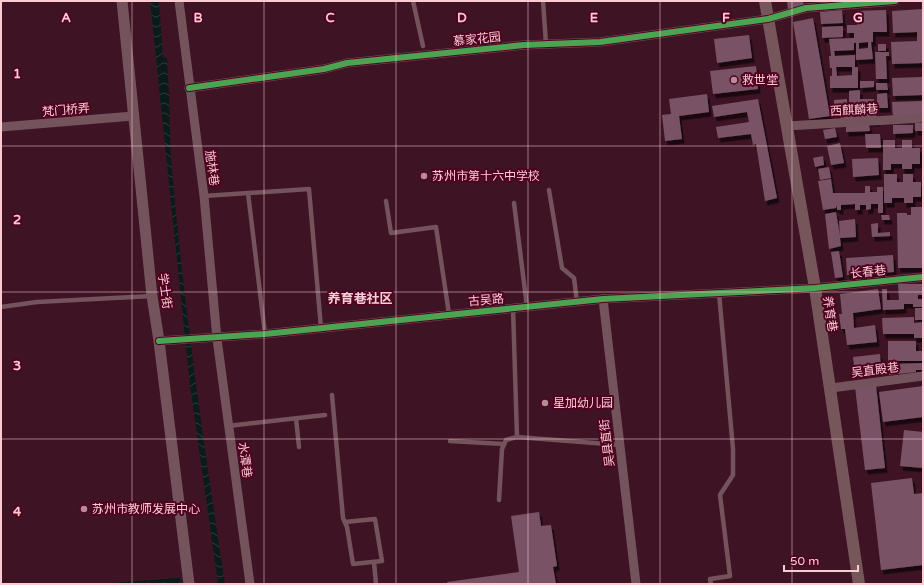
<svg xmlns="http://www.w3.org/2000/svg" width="924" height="585" font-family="'Varela Round','Noto Sans SC',sans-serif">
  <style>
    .water { fill: url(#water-waves) }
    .building { fill: #795365; fill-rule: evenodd; filter: url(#shadow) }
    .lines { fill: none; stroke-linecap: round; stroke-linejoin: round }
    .service { stroke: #74535c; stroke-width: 4.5 }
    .minor { stroke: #74535c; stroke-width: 9 }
    .tertiary { stroke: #74535c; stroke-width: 11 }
    .secondary { stroke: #76555b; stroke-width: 12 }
    .cycleway-casing { stroke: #500220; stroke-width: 8 }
    .cycleway { stroke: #4ca352; stroke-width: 6 }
    .grid { fill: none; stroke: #facbd3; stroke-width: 1; stroke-opacity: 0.55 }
    .poi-dot { fill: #b88b96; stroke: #500220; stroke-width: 1.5 }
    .labels { text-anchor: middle; stroke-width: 4; stroke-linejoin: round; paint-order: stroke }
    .street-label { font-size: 12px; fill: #facbd3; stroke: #500220 }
    .poi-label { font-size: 12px; fill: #facbd3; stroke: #500220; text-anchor: start }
    .neighbourhood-label { font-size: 13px; font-weight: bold; fill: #f4ced4; stroke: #500220 }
    .grid-label { font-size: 13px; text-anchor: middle; font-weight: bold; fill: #facbd3; stroke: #500220; stroke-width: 4; stroke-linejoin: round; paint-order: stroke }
  </style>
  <defs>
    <pattern id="water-waves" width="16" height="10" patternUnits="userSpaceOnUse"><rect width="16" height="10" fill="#0b1b1b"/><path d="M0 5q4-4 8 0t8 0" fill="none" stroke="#2f3b3b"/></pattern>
    <filter id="shadow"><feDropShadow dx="2.5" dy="4.5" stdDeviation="0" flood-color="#0009"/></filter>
  </defs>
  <rect width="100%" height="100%" fill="#3e1424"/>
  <g class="water">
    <path d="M150 1H159L163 57 167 58C170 95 169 132 172 170 184 308 204 446 225 584H218L190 386Z"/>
    <polygon points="177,578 180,578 181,584 98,584"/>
  </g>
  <g class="building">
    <polygon points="787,1 803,1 804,8 788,10"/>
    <polygon points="923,9 923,63 892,64 891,42 917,41 917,32 893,33 892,11"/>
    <polygon points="842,10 843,23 821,24 820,12"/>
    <path d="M886 10 887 32H873V42H871L873 59 856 60V43H854V50L834 51 835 56 855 55V67H858V88H830V76H832V68H830L829 56H831L829 39 854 38V33H847V25H857L856 11ZM868 42V48L859 49V43ZM836 67H852V75L837 76Z"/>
    <polygon points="813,18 830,116 809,119 793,22"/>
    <polygon points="843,26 843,37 822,38 822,27"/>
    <polygon points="749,35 752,58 717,63 714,39"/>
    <rect x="878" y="44" width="8" height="7"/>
    <polygon points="875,52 889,52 889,56 886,56 887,79 876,79"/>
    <polygon points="756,66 758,89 713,94 710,71"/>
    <polygon points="923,77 923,95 893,96 892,78"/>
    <polygon points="860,81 874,81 874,87 860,88"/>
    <polygon points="876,83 887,83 888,90 876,90"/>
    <polygon points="860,90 860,99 874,99 875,107 861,107 861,104 858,104 858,113 876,112 877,122 841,123 840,113 834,113 834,100 847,99 847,113 854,113 854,104 849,104 849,91"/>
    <polygon points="887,93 888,108 877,108 877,94"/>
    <polygon points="707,94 709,112 679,116 682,139 665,141 662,115 671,114 669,99"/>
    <polygon points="758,99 777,198 765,201 756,144 753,145 751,134 718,138 716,127 749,122 747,112 714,117 712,106"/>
    <polygon points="923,101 923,118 893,119 892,102"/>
    <rect x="915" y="123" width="8" height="8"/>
    <polygon points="846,125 869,125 870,131 846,132"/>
    <polygon points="893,125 913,125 913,133 893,134"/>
    <polygon points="835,128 837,137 825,139 823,130"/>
    <polygon points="865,134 880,134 881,148 866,148"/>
    <polygon points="883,140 895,140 895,148 902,148 902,140 912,140 912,148 920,148 920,164 912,164 912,169 902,169 902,164 891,164 891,170 883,170"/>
    <polygon points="840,143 844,163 831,165 827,146"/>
    <polygon points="823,156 824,165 815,167 813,158"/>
    <polygon points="878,158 879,175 853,177 852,159"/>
    <polygon points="829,167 831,178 820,180 818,169"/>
    <polygon points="884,174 897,174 897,182 903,182 903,174 913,174 913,182 921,182 921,197 913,197 913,203 904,203 904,198 892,198 892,203 884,203"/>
    <polygon points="831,179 833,193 865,193 865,186 870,186 870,192 877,192 877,187 883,187 883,213 878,213 878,204 871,204 871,209 866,210 866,205 860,205 860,210 855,210 855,204 841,205 841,210 837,210 837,205 836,208 823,210 818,181"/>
    <polygon points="911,207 923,207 923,268 898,268 897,213 907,213 907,215 911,215"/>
    <polygon points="836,212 840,236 839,221 855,219 856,237 840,238 841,246 829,249 825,214"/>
    <polygon points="881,215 889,215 890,220 882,220"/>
    <polygon points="878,223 878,233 890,232 890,236 872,237 871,224"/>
    <polygon points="839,251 843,277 835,278 831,252"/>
    <polygon points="893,255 894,272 847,275 846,258"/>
    <polygon points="898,284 923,284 923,295 918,295 918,299 923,299 923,307 913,307 913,304 904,304 904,309 883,310 882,289 887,289 887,300 899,300"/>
    <polygon points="878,289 881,309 853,313 854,328 875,325 877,342 847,345 845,329 841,329 839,314 842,314 840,294"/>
    <rect x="915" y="308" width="8" height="12"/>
    <polygon points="914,317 914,323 923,322 923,338 914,338 914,334 883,334 882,318"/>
    <polygon points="888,341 916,341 916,351 923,351 923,361 888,361"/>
    <polygon points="880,354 881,370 855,373 853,357"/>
    <polygon points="923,363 923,370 916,370 916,372 889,375 889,364"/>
    <polygon points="876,385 885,468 865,470 855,387"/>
    <polygon points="923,386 923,417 883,422 879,392"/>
    <polygon points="904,430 923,432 923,468 900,466"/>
    <polygon points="912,478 914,494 923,493 923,565 881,570 871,483"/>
    <polygon points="539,512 541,526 551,525 557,566 553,567 556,584 448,584 447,582 519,572 511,516"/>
  </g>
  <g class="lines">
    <g class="service">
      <polyline points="413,1 423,46"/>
      <polyline points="543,1 546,44"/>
      <polyline points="549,190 562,268 574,278 577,302"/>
      <polyline points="248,193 265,334"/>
      <polyline points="204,196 309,189 321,328"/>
      <polyline points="386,201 391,233 436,227 449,314"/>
      <polyline points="514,203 527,307"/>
      <polyline points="1,307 37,302 152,296"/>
      <polyline points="513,308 517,437"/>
      <polyline points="332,395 343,518 347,527 353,564 382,561 375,519 345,522"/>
      <polyline points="296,418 299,447"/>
      <polyline points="228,426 325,415"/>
      <polyline points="450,441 504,444"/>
      <polyline points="499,500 502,449 506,440 517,437 620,445"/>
      <polyline points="374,562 376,584"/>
      <polyline points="711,584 710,579 730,576 720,495 733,475 733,449 719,293"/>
    </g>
    <g class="minor">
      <polyline points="179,1 204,196 217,339 250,584"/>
      <polyline points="189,88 324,69 347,63 524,45 600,42 768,19 806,8 895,1"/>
      <polyline points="787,126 923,118"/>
      <polyline points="1,127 133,116"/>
      <polyline points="603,299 636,584"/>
      <polyline points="159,341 265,334 603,299 815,288 923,277"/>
      <polyline points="831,388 923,376"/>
    </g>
    <polyline class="tertiary" points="122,1 152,296 159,341 189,584"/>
    <polyline class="secondary" points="765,1 815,288 859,584"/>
    <g class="cycleway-casing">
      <g id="cycleway">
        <polyline points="189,88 324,69 347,63 524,45 600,42 768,19 806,8 895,1"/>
        <polyline points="159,341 265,334 603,299 815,288 923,277"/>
      </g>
    </g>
    <use href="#cycleway" class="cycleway"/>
  </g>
  <path class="grid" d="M132 1V584M264 1V584M396 1V584M528 1V584M660 1V584M792 1V584M1 146H923M1 292H923M1 439H923"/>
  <g class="poi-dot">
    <circle cx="734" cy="80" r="4"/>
    <circle cx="424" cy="176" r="4"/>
    <circle cx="545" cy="403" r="4"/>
    <circle cx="84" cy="509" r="4"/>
  </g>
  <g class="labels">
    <g class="street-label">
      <text transform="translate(477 39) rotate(-6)" y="4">慕家花园</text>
      <text transform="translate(66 110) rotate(-5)" y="4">梵门桥弄</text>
      <text transform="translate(854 110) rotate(-3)" y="4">西麒麟巷</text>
      <text transform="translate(212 168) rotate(82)" y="4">施林巷</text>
      <text transform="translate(868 272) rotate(-6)" y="4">长春巷</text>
      <text transform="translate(165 291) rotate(82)" y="4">学士街</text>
      <text transform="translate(486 300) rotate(-5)" y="4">古吴路</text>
      <text transform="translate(830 314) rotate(81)" y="4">养育巷</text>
      <text transform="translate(875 370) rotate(-7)" y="4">吴直殿巷</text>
      <text transform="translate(607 443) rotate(-97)" y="4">吴县直街</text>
      <text transform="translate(245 460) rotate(82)" y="4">水潭巷</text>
    </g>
    <g class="poi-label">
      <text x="742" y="84">救世堂</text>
      <text x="432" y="180">苏州市第十六中学校</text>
      <text x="553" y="407">星加幼儿园</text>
      <text x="92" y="513">苏州市教师发展中心</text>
    </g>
    <g class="neighbourhood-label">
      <text x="360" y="303">养育巷社区</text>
    </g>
  </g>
  <g class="grid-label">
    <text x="66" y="22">A</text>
    <text x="198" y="22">B</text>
    <text x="330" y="22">C</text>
    <text x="462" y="22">D</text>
    <text x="594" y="22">E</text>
    <text x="726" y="22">F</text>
    <text x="858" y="22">G</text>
    <text x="17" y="78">1</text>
    <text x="17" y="224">2</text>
    <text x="17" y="370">3</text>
    <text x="17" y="516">4</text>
  </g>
  <rect width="924" height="585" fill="none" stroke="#facbd3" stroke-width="4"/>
  <path d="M784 565v6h74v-6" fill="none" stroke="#facbd3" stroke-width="2"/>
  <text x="790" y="565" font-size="12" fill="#facbd3" stroke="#500220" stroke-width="3" paint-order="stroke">50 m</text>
</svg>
